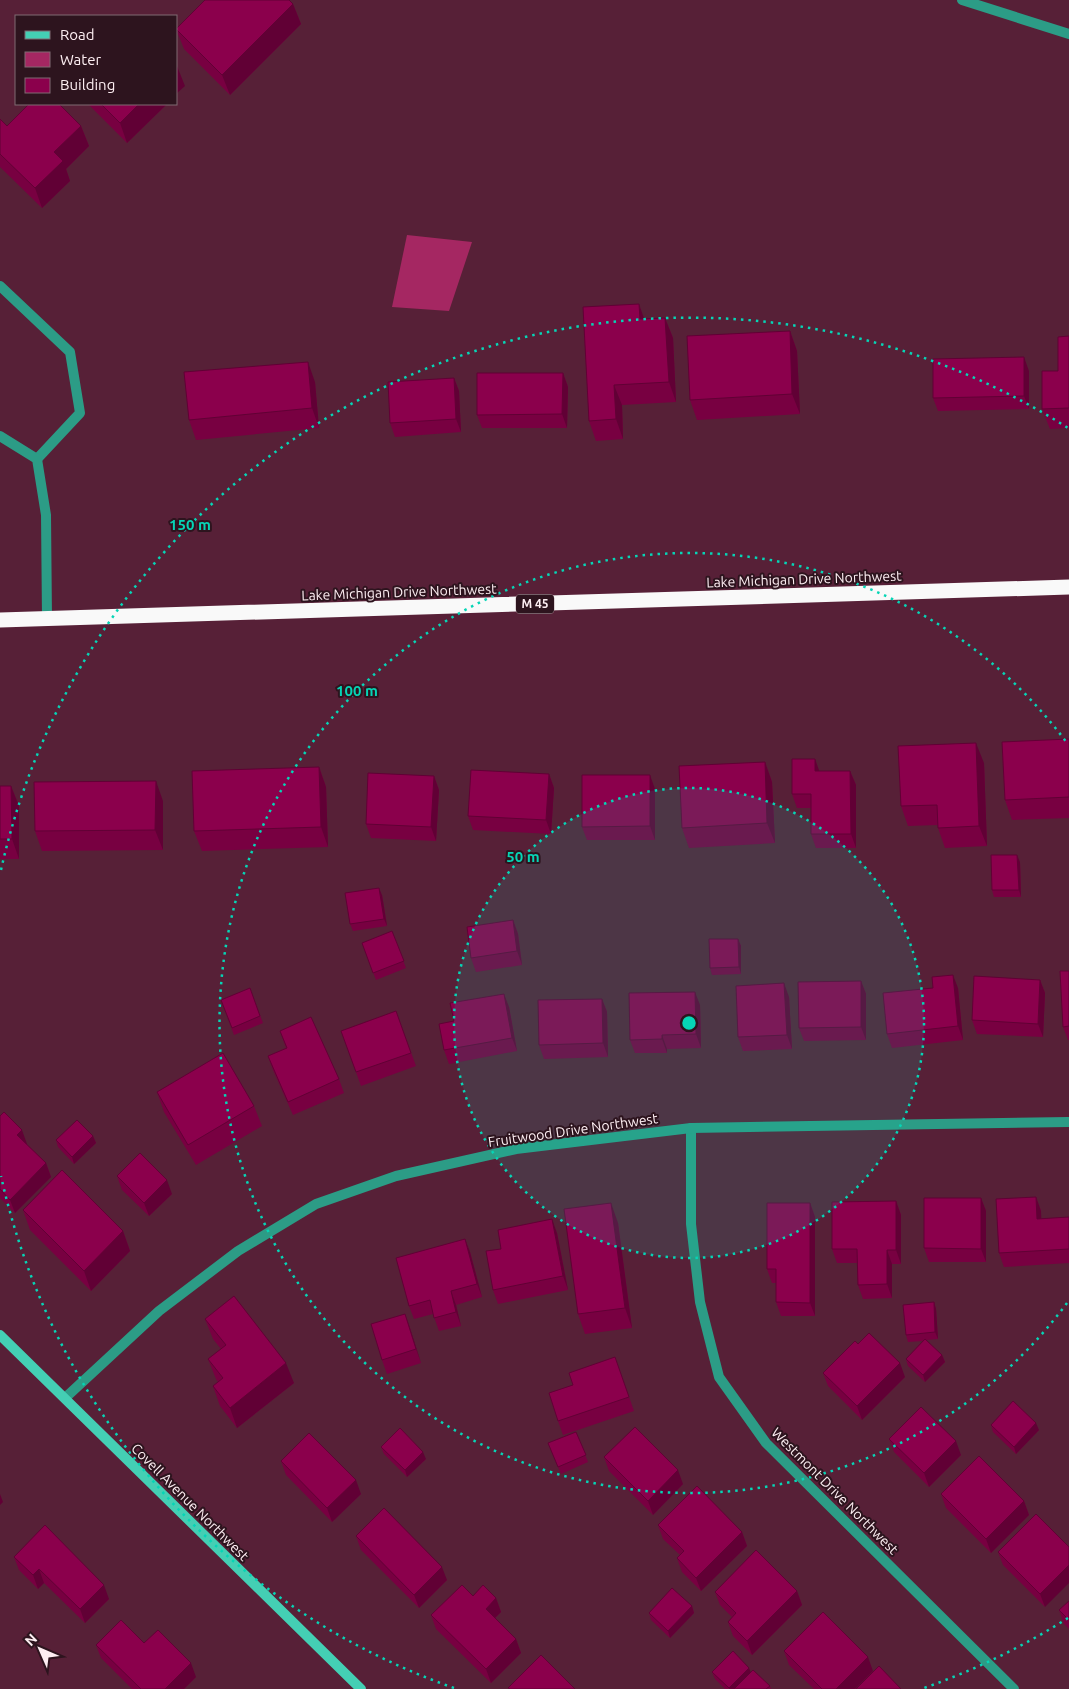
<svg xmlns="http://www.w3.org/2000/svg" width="1069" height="1689" font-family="Ubuntu,sans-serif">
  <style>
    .water { fill: #a52762 }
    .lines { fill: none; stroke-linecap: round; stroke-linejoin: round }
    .lane { stroke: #2c9c86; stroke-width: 10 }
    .street { stroke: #2c9c86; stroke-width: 10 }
    .secondary { stroke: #44cfb4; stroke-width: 10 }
    .highway { stroke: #f9f9f9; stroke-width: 15 }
    .wall { fill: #780041 }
    .shaded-wall { fill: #610035 }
    .building { fill: #8b004c; stroke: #610035 }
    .ring { fill: none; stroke: #06d5b6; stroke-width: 2.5; stroke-dasharray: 2.5 5 }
    .labels { text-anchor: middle; stroke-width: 4; stroke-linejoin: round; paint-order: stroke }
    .shield { fill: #2d141e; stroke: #bfadb2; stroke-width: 1 }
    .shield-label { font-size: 12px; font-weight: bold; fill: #fdeef2 }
    .street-label { font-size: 14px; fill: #fdeef2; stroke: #2d141e }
    .centre { fill: #06d5b6; stroke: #2d141e; stroke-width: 2.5 }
    .ring-label { font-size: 15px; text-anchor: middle; font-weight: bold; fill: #06d5b6; stroke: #2d141e; stroke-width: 4; stroke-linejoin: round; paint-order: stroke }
  </style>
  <rect width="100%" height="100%" fill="#572037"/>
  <polygon class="water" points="407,235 472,242 449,311 392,307"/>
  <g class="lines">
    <g class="lane">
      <polyline points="962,0 1069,34"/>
      <polyline points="0,286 70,352 80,413 37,459"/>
      <polyline points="0,436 37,459 46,515 47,619"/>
    </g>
    <g class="street">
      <polyline points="691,1128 691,1224 700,1302 719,1377 766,1443 1014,1689"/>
      <polyline points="65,1398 159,1311 238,1251 316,1204 396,1176 516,1149 691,1128 1069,1122"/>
    </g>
    <polyline class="secondary" points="0,1335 361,1689"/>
    <polyline class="highway" points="0,620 1069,587"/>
  </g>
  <g class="wall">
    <polygon points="293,4 301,24 230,95 184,49 176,29"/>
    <polygon points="88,104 167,104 127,143"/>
    <polygon points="0,119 7,126 81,126 89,146 66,169 70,181 42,208 0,167"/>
    <polygon points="665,318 673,338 676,402 622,405 623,439 596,441 589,421 644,319"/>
    <polygon points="790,331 797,351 800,414 697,420 690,400"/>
    <polygon points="1069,336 1069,428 1050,429 1042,409 1058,371"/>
    <polygon points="1029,371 1029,409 938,411 933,398"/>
    <polygon points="563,373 568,387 567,428 482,428 477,415"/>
    <polygon points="454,378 459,391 461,432 395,437 390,423"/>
    <polygon points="315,382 319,428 196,440 189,420"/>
    <polygon points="1069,739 1069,818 1012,820 1005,800"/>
    <polygon points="815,759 819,771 850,771 856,785 856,848 816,848 811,834 811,808 797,808 792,794"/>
    <polygon points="765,762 772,782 775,843 689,848 682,828"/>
    <polygon points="984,763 987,846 945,848 938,828 938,825 908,826 901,806"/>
    <polygon points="319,767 326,787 328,847 202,851 194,831"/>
    <polygon points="549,774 554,788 551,834 473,830 468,816"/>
    <polygon points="434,776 439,790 436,841 371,838 366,824"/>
    <polygon points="0,786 11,786 19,806 19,859 0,859"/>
    <polygon points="655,789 655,840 587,840 582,827"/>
    <polygon points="163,801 163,850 42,851 35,831"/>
    <polygon points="1020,862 1021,897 994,897 992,890"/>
    <polygon points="382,895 387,926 353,931 350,924"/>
    <polygon points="513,920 518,934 522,965 476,972 471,958"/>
    <polygon points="392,931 406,968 376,980 362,943"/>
    <polygon points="738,939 741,946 741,974 712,975 710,968"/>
    <polygon points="1069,971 1069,1040 1068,1040 1063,1027"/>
    <polygon points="1040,980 1045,993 1043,1037 977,1034 972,1020"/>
    <polygon points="861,981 866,994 866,1040 804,1041 799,1028"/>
    <polygon points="250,988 263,1023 234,1035 221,1000"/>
    <polygon points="933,988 958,988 963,1040 892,1048 887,1034"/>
    <polygon points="789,997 792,1049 743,1051 738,1037"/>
    <polygon points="602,999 607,1012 608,1057 544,1059 539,1045"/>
    <polygon points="700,1005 701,1048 667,1049 667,1053 635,1053 630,1040"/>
    <polygon points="509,1007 517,1051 449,1064 444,1050 454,1021"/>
    <polygon points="396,1011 416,1066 361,1086 341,1031"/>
    <polygon points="280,1031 339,1079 344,1093 293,1115 273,1070 268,1056 286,1048"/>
    <polygon points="157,1092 254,1106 262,1126 196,1165 164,1112"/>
    <polygon points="0,1116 27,1144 27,1145 46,1163 51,1177 15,1213 0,1198"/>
    <polygon points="93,1136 96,1143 74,1164 58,1147 56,1140"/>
    <polygon points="117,1176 172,1194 149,1216 122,1190"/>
    <polygon points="1036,1197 1041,1211 1041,1219 1069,1217 1069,1263 1004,1267 999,1253"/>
    <polygon points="981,1198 986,1211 986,1262 929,1262 924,1248"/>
    <polygon points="896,1201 901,1215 901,1264 892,1264 892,1298 863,1299 858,1285 857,1263 837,1263 832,1249"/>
    <polygon points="810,1203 815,1217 815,1316 781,1316 776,1302 776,1283 772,1283 767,1269"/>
    <polygon points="23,1210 123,1231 130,1251 91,1291 30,1230"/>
    <polygon points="618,1223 632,1328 585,1334 578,1314"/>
    <polygon points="557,1233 568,1290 498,1304 493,1290 501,1249"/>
    <polygon points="465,1239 470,1252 482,1297 456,1305 461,1326 439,1331 433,1314 414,1319 409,1306"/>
    <polygon points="934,1302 936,1309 938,1339 926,1340 942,1355 945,1362 925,1382 908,1366 906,1359 923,1341 908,1342 906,1335"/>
    <polygon points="405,1314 421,1363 387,1374 382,1360"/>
    <polygon points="205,1319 294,1383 237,1428 220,1406 213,1386 218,1382 216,1379 208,1359 221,1349 213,1339"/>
    <polygon points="620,1371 634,1411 563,1435 558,1421"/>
    <polygon points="823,1373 905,1377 862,1420 828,1386"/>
    <polygon points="991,1425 1039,1430 1016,1454 993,1432"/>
    <polygon points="576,1432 588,1462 561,1474 548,1443"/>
    <polygon points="889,1439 961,1455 929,1487 894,1452"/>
    <polygon points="381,1447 426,1459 407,1477 384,1454"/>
    <polygon points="604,1457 683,1484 653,1515 609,1471"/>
    <polygon points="281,1461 361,1494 332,1522 286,1475"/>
    <polygon points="941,1494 1024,1501 1029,1515 991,1553 946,1508"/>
    <polygon points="1036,1514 1045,1607 1003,1565 998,1552"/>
    <polygon points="658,1525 742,1532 747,1546 701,1591 682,1572 677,1558 680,1555 663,1539"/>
    <polygon points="356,1536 447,1580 419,1608 361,1550"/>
    <polygon points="14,1557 109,1599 85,1623 44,1583 38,1589 19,1570"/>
    <polygon points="797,1591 802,1605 752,1655 733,1636 728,1622 732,1617 720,1605 715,1592"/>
    <polygon points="473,1596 496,1598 501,1612 495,1618 516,1639 521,1653 491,1683 436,1629 431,1615"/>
    <polygon points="1069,1601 1069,1629 1064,1624 1059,1610"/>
    <polygon points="692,1606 694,1613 670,1638 651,1620 649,1613"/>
    <polygon points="144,1643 196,1677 184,1689 132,1689 101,1658 96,1645"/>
    <polygon points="784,1651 873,1671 855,1689 814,1689 789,1665"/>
    <polygon points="712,1672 751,1672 770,1686 771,1689 725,1689 715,1679"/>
  </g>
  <g class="shaded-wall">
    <polygon points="293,4 301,24 230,95 222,75"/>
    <polygon points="177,66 185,86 176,94 176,67"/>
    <polygon points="139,104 167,104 127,143 120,123"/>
    <polygon points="81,126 89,146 66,169 70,181 42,208 35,188 54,152"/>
    <polygon points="639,304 646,324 640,319"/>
    <polygon points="665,318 673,338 676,402 669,382"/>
    <polygon points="790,331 797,351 800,414 792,394"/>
    <polygon points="1024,357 1029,371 1029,409 1024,396"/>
    <polygon points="308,362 315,382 319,428 312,408"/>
    <polygon points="563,373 568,387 567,428 562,414"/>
    <polygon points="454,378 459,391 461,432 456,419"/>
    <polygon points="614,385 622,405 623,439 616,419"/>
    <polygon points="976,743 984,763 987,846 979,826"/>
    <polygon points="815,759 820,773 815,771"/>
    <polygon points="765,762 772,782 775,843 767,823"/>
    <polygon points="319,767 326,787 328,847 321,827"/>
    <polygon points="850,771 856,785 856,848 851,834"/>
    <polygon points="549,774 554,788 551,834 546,820"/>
    <polygon points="650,775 655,789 655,840 650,826"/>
    <polygon points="434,776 439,790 436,841 431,827"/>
    <polygon points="156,781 163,801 163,850 155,830"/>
    <polygon points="11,786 19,806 19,859 12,839"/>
    <polygon points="1017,855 1020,862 1021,897 1019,890"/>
    <polygon points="379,888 382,895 387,926 384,919"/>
    <polygon points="513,920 518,934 522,965 517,951"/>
    <polygon points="738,939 741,946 741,974 739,967"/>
    <polygon points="953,975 958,988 963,1040 958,1026"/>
    <polygon points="1040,980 1045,993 1043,1037 1038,1024"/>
    <polygon points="861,981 866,994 866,1040 861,1027"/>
    <polygon points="784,983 789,997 792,1049 787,1035"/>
    <polygon points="695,992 700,1005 701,1048 696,1034"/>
    <polygon points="504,994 509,1007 517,1051 512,1038"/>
    <polygon points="602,999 607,1012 608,1057 603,1043"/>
    <polygon points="662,1035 667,1049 667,1053 662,1039"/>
    <polygon points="22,1130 27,1144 22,1149 17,1135"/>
    <polygon points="93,1136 96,1143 74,1164 72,1157"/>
    <polygon points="46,1163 51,1177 15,1213 10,1200"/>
    <polygon points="167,1180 172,1194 149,1216 144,1203"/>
    <polygon points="1036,1197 1041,1211 1042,1233 1037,1219"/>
    <polygon points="981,1198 986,1211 986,1262 981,1249"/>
    <polygon points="896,1201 901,1215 901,1264 896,1250"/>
    <polygon points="611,1203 618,1223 632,1328 625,1308"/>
    <polygon points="810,1203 815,1217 815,1316 810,1303"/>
    <polygon points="552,1219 557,1233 568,1290 563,1276"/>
    <polygon points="123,1231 130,1251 91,1291 84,1271"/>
    <polygon points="465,1239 470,1252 482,1297 477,1284"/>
    <polygon points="887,1250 892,1264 892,1298 887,1284"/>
    <polygon points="451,1291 456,1305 461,1326 456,1312"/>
    <polygon points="934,1302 936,1309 938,1339 935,1332"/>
    <polygon points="405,1314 410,1328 421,1363 416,1349"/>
    <polygon points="942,1355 945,1362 925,1382 923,1375"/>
    <polygon points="286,1363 294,1383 237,1428 230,1408"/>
    <polygon points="900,1363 905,1377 862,1420 857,1406"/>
    <polygon points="1036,1423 1039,1430 1016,1454 1014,1447"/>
    <polygon points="956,1441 961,1455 929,1487 924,1473"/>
    <polygon points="423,1452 426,1459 407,1477 405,1470"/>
    <polygon points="678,1470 683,1484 653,1515 648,1501"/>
    <polygon points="356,1480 361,1494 332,1522 327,1508"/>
    <polygon points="0,1494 3,1502 0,1505"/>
    <polygon points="1024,1501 1029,1515 991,1553 986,1539"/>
    <polygon points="742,1532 747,1546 701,1591 696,1578"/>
    <polygon points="1069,1565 1069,1583 1045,1607 1040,1594"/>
    <polygon points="442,1567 447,1580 419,1608 414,1595"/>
    <polygon points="39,1569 44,1583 38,1589 33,1575"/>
    <polygon points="104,1585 109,1599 85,1623 80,1609"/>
    <polygon points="797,1591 802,1605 752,1655 747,1641"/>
    <polygon points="496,1598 501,1612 491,1622 486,1609"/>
    <polygon points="692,1606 694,1613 670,1638 668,1631"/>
    <polygon points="516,1639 521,1653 491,1683 486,1669"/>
    <polygon points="868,1657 873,1671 855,1689 836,1689"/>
    <polygon points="191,1663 196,1677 184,1689 165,1689"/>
    <polygon points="749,1668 752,1675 737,1689 729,1689 729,1688"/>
  </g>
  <g class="building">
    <polygon points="205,0 289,0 293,4 222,75 176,29"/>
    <polygon points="29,104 59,104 81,126 54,152 63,161 35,188 0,154 0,119 7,126"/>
    <polygon points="101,104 139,104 120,123"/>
    <polygon points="639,304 640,319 665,318 669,382 614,385 616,419 589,421 583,307"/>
    <polygon points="790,331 792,394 690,400 687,336"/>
    <polygon points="1069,336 1069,408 1042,409 1042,371 1058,371 1058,337"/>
    <polygon points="1024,357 1024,396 933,398 933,359"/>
    <polygon points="308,362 312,408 189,420 184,372"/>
    <polygon points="477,373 563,373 562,414 477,415"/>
    <polygon points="454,378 456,419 390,423 388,382"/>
    <polygon points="1069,739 1069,797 1005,800 1002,742"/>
    <polygon points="976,743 979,826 938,828 937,805 901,806 898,746"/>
    <polygon points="792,759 815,759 815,771 850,771 851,834 811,834 811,794 792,794"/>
    <polygon points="765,762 767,823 682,828 679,766"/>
    <polygon points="319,767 321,827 194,831 192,771"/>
    <polygon points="471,770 549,774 546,820 468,816"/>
    <polygon points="368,773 434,776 431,827 366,824"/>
    <polygon points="582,775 650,775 650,826 582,827"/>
    <polygon points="156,781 155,830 35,831 34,782"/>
    <polygon points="0,786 11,786 12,839 0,839"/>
    <polygon points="991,855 1017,855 1019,890 992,890"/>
    <polygon points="379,888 384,919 350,924 345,893"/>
    <polygon points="513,920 517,951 471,958 467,927"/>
    <polygon points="392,931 404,961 373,973 362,943"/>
    <polygon points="709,939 738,939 739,967 710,968"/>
    <polygon points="1060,971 1069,971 1069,1026 1063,1027"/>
    <polygon points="953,975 958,1026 887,1034 883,993 933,988 932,977"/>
    <polygon points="974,976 1040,980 1038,1024 972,1020"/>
    <polygon points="861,981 861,1027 799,1028 798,982"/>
    <polygon points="784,983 787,1035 738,1037 736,986"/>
    <polygon points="250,988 260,1016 232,1028 221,1000"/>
    <polygon points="695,992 696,1034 662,1035 662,1039 630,1040 629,993"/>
    <polygon points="504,994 512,1038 444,1050 439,1024 454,1021 450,1003"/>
    <polygon points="602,999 603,1043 539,1045 538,1000"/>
    <polygon points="396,1011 411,1053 356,1072 341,1031"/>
    <polygon points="311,1017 339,1079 288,1102 268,1056 287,1048 280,1031"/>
    <polygon points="223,1053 254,1106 188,1145 157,1092"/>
    <polygon points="4,1112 22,1130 17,1135 46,1163 10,1200 0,1189 0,1116"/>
    <polygon points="77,1120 93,1136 72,1157 56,1140"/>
    <polygon points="140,1153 167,1180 144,1203 117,1176"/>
    <polygon points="62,1170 123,1231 84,1271 23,1210"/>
    <polygon points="1036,1197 1037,1219 1069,1217 1069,1249 999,1253 996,1199"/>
    <polygon points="924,1198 981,1198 981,1249 924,1248"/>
    <polygon points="896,1201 896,1250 887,1250 887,1284 858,1285 857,1249 832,1249 832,1202"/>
    <polygon points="611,1203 625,1308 578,1314 564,1209"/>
    <polygon points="767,1203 810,1203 810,1303 776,1302 776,1269 767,1269"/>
    <polygon points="552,1219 563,1276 493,1290 486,1251 501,1249 498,1230"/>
    <polygon points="465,1239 477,1284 451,1291 456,1312 434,1318 430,1300 409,1306 396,1258"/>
    <polygon points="234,1296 286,1363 230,1408 213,1386 223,1378 208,1359 226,1345 205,1319"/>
    <polygon points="934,1302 935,1332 906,1335 903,1305"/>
    <polygon points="405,1314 416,1349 382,1360 371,1324"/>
    <polygon points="869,1333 900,1363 857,1406 823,1373 855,1341 858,1344"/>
    <polygon points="925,1339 942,1355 923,1375 906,1359"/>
    <polygon points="615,1357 629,1397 558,1421 549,1393 573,1385 569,1373"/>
    <polygon points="1013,1401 1036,1423 1014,1447 991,1425"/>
    <polygon points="921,1407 956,1441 924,1473 889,1439"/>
    <polygon points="635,1427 678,1470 648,1501 604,1457"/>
    <polygon points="400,1428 423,1452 405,1470 381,1447"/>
    <polygon points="576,1432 586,1455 558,1467 548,1443"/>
    <polygon points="309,1433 356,1480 327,1508 281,1461"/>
    <polygon points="979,1456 1024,1501 986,1539 941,1494"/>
    <polygon points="697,1486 742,1532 696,1578 677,1558 684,1551 658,1525"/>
    <polygon points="384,1508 442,1567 414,1595 356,1536"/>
    <polygon points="1036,1514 1069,1547 1069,1565 1040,1594 998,1552"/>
    <polygon points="45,1525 104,1585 80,1609 39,1569 33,1575 14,1557"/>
    <polygon points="756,1550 797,1591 747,1641 728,1622 736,1613 715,1592"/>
    <polygon points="462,1585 473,1596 483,1585 496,1598 486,1609 516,1639 486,1669 431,1615"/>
    <polygon points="672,1588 692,1606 668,1631 649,1613"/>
    <polygon points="1069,1601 1069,1620 1059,1610"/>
    <polygon points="823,1612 868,1657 836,1689 822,1689 784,1651"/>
    <polygon points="121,1620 144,1643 158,1630 191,1663 165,1689 141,1689 96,1645"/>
    <polygon points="733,1651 749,1668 729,1688 712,1672"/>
    <polygon points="541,1655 575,1689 510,1689 508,1688"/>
    <polygon points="879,1666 901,1689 856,1689"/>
    <polygon points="753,1670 770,1686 766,1689 734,1689"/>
  </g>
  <circle cx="689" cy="1023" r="235" fill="#06d5b6" fill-opacity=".12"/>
  <g class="ring">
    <circle cx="689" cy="1023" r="235"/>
    <path d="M1067 1303A470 470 0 1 1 1067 743"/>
    <path d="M1068 1618A705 705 0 0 1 924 1688M454 1688A705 705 0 0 1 1 1176M1 870A705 705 0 0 1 1068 428"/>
  </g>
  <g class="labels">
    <rect class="shield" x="516" y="594.5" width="38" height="19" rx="4"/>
    <g class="shield-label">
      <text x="535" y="608">M 45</text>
    </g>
    <g class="street-label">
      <text transform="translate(804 579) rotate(-2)" y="5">Lake Michigan Drive Northwest</text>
      <text transform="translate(399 592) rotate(-2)" y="5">Lake Michigan Drive Northwest</text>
      <text transform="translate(573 1130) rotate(-8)" y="5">Fruitwood Drive Northwest</text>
      <text transform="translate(835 1491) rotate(45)" y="5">Westmont Drive Northwest</text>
      <text transform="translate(190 1502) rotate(45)" y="5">Covell Avenue Northwest</text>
    </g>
  </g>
  <circle cx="689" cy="1023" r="8" class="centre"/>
  <g class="ring-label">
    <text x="190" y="530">150 m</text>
    <text x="357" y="696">100 m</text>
    <text x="523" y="862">50 m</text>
  </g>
  <rect x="15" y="15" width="162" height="90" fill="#2d141e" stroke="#806b73"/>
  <rect x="25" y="31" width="25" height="8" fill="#44cfb4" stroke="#806b73"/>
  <text x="60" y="40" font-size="15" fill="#fdeef2">Road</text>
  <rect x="25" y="52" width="25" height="15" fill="#a52762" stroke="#806b73"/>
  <text x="60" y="65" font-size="15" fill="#fdeef2">Water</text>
  <rect x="25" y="78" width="25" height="15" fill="#8b004c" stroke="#806b73"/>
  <text x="60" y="90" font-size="15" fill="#fdeef2">Building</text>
  <g transform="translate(40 1649) rotate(315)" stroke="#2d141e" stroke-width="4" paint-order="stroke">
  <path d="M0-4L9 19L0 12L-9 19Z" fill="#fdeef2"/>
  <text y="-8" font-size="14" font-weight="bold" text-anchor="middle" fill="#fdeef2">N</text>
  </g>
</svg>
